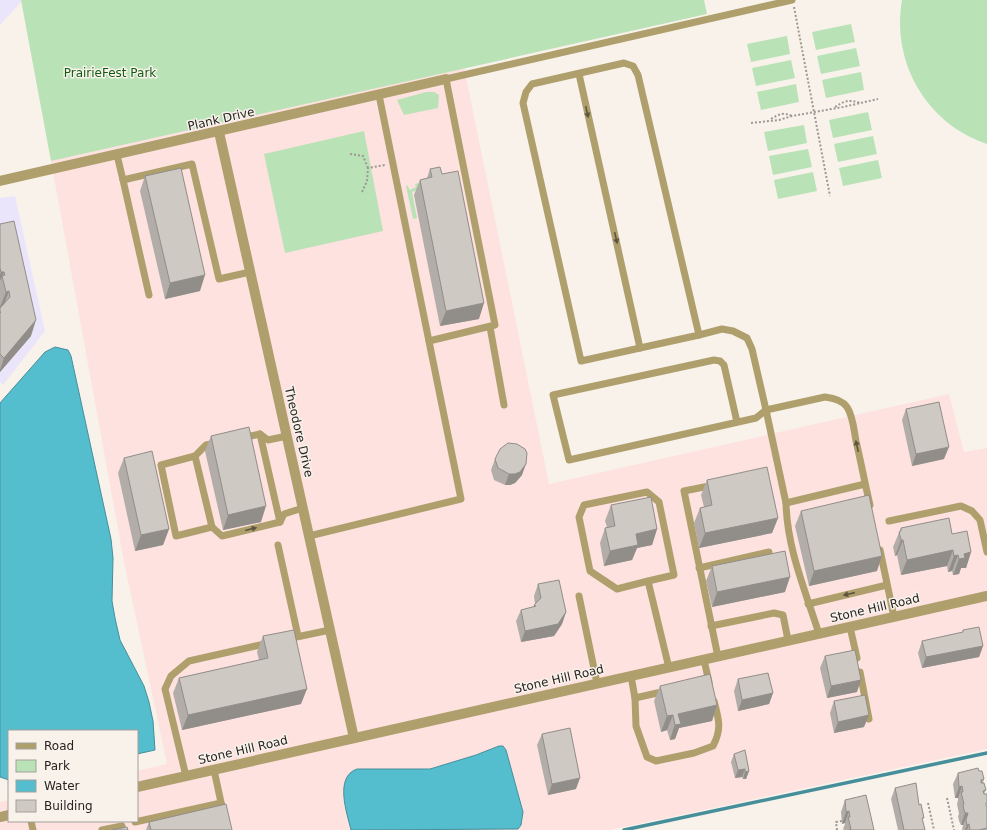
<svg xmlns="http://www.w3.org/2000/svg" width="987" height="830" font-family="'DejaVu Sans',sans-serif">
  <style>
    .commercial { fill: #ebe5fb }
    .industrial { fill: #fde2e0 }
    .green { fill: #bae2b7 }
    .water { fill: #54bdce; stroke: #468f9a }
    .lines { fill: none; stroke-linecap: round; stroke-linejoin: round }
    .stream { stroke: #468f9a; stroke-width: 3.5 }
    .path { stroke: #9d9893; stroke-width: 2; stroke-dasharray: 2 2; stroke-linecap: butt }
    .service { stroke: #af9f6c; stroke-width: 7 }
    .minor { stroke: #af9f6c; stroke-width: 10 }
    .wall { fill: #b2ada8 }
    .shaded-wall { fill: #918d88 }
    .building { fill: #cfc9c3; stroke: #918d88 }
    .oneway { fill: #5d553f }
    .labels { text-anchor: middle; stroke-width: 3; stroke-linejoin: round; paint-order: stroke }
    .park-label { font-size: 12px; fill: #0f5d12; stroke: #f8f2eb }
    .street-label { font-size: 12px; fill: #262321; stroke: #f8f2eb }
  </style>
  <rect width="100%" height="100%" fill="#f8f2eb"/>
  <g class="commercial">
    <polygon points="0,0 21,0 21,2 0,25"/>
    <polygon points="15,196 45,331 3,385 0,382 0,198"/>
  </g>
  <polygon class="industrial" points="464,67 549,484 949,394 964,452 987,448 987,749 610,830 0,830 0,802 9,800 9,821 137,821 137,771 167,764 124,562 51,161"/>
  <g class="green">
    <polygon points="21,0 704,0 707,14 51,161"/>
    <path d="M902 0H987V144C927 124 891 63 902 0Z"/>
    <polygon points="851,24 855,42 816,50 812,32"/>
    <polygon points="787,36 790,54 751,62 747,44"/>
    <polygon points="856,48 860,66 821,74 817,56"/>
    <polygon points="791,60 795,78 756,86 752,68"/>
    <polygon points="861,72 864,90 826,98 822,80"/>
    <polygon points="796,84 799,102 761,110 757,92"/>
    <polygon points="426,92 434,92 439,95 438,108 404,115 397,100"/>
    <polygon points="868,112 872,130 833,138 829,120"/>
    <polygon points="804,125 807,143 768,151 764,132"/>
    <polygon points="364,131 383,231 285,253 264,154"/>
    <polygon points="873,136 877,154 838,162 834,144"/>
    <polygon points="808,149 812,167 773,175 769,156"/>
    <polygon points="878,160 882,178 843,186 839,168"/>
    <polygon points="813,172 817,191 778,199 774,180"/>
    <polygon points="422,182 418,190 412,192 417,218 413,219 406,186 407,185 410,190 416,187 415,184"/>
  </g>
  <g class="water">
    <polygon points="55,347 68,350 71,356 111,539 113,558 112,601 115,618 120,640 144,686 149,702 153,721 155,750 137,754 137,731 9,731 9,780 0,777 0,403 45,352"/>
    <path d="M499 746H503L506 750 523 812 521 825 518 829 351 830C347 813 334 777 357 769H430L476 755Z"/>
  </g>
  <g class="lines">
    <polyline class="stream" points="624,830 987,753"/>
    <g class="path">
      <polyline points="794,7 830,196"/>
      <path d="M835 107C844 101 849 99 860 103"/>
      <path d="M771 119C779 114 784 112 792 116"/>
      <polyline points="751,123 779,120 792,116 843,107 878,99"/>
      <polyline points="350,154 363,156 368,168"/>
      <polyline points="362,192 367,181 368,168 385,165"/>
      <polyline points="947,798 954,830"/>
      <polyline points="928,803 934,830"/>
      <polyline points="837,830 836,822 842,821"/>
    </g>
    <g class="service">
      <polygon points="624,63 633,66 638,75 699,335 581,361 523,103 526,92 532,84"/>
      <polyline points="579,74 640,348"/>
      <polyline points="117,155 123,180 192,164 219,279 250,272"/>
      <polyline points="123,180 149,295"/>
      <polyline points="490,327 504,405"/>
      <polyline points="699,335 722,329 733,331 747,338 752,349 766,410 756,418 569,460 553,395 714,360 720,361 724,365 737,422"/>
      <polyline points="429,341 495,325 446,79 792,0"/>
      <polyline points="260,434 280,522"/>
      <polyline points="242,438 260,434 268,440 287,436"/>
      <polyline points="216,443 206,445 195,456 161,465 176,536 212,527 222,536 280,522 284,514 303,508"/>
      <polyline points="195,456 212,527"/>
      <path d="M865 484 786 503 766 410 825 397C834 398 842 400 847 407 853 416 854 430 856 441 861 462 865 484 870 505"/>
      <polyline points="714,485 684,491 718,657"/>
      <path d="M786 503C787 548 805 590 819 634"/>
      <polyline points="889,521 961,506 972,511 980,520 987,552"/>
      <polyline points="309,536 461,499 379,95"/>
      <polyline points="278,545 298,636"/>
      <polyline points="880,550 894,617"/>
      <polyline points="699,568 769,552"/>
      <polyline points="648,581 617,589 590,571 579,517 584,505 647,492 659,502 674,575 648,581 669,668"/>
      <polyline points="579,596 597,683"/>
      <polyline points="808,604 887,585"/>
      <polyline points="711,626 774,613 783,615 788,640"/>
      <polyline points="850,627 857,658"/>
      <polyline points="287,639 330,630"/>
      <polyline points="704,660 709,682 706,682"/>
      <polyline points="860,672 869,719"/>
      <polyline points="631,676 635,698 666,691"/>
      <path d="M635 698 636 726 647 757 656 761 694 753 713 746C722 729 719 720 714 701"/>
      <polyline points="214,770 222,807"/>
      <polyline points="186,776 165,689 171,676 189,661 269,643"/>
      <polyline points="31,821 33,830"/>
      <polyline points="135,822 221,803"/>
      <polyline points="102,830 122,826"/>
    </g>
    <g class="minor">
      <polyline points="219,132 354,738"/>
      <polyline points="0,181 446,79"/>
      <polyline points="137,787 987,596"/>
      <polyline points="0,817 9,815"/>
    </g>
  </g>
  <g class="wall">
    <polygon points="430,169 442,174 479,319 440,326 414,195 420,180 427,178"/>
    <polygon points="145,176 200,291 165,299 140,191"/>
    <polygon points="0,224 31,336 0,372 0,308 1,307 0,307"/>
    <polygon points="906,409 944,459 912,466 902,420"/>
    <polygon points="211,436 261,522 223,530 205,451"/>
    <polygon points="124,458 169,529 163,545 135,551 118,473"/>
    <polygon points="495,459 522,475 515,483 510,485 505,485 494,480 491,470"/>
    <polygon points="707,480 778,518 772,533 699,548 694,523 700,508 704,507 701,495"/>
    <polygon points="611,505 657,529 652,545 637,548 632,560 604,566 600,543 605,528 607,527 605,521"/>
    <polygon points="801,511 877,571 809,586 795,526"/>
    <polygon points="901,528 952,534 971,552 966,568 961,568 959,574 953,575 952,571 948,572 947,566 901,575 897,555 895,556 893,547"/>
    <polygon points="712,566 785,592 712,607 706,581"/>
    <polygon points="538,584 566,612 562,624 554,636 521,642 516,621 521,610 533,607 535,604 534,596"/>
    <polygon points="963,630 983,646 979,657 922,668 918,653 922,641 962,633"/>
    <polygon points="263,636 301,704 182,730 173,693 179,678 259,660 257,652"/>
    <polygon points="825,656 857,692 827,698 820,668"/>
    <polygon points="738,679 773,693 769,704 738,711 734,691"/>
    <polygon points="660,686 717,705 712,721 679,728 675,739 670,740 667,730 661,732 654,701"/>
    <polygon points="834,701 864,727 834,733 830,713"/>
    <polygon points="542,734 576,789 548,795 537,745"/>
    <polygon points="734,754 749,771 746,779 743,779 742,777 735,778 731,762"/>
    <polygon points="979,771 984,779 983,783 986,790 984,794 987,830 962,830 963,825 961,825 959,821 958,816 959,814 957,804 958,800 958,798 955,798 953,784 958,773"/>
    <polygon points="895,788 919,805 925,830 898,830 891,799"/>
    <polygon points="845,800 874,830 844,830 843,829 845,824 845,823 842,824 841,812"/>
    <polygon points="149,822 232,830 146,830"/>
  </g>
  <g class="shaded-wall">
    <polygon points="1,272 4,272 0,281 0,275"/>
    <polygon points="205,275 200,291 165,299 170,283"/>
    <polygon points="9,291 3,307 0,307 6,292"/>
    <polygon points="484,303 479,319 440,326 446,311"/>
    <polygon points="36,320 31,336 0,372 0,370 4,358"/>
    <polygon points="949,447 944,459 912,466 916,454"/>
    <polygon points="526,464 522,475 515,483 510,485 505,485 509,474"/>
    <polygon points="266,506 261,522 223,530 228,515"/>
    <polygon points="778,518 772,533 699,548 705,533"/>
    <polygon points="169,529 163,545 135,551 141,535"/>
    <polygon points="657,529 652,545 637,548 632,560 604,566 610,551 636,534"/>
    <polygon points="901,540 903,540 897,555 895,556"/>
    <polygon points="953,550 947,566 901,575 907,560"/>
    <polygon points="971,552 966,568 961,568 959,574 953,575 959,559 964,554"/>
    <polygon points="958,555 952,571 948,572 954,556"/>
    <polygon points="882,556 877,571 809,586 814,571"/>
    <polygon points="790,577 785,592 712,607 717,592"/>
    <polygon points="566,612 562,624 554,636 521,642 525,631"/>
    <polygon points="983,646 979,657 922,668 926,657"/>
    <polygon points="861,680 857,692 827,698 831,686"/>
    <polygon points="307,689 301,704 182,730 188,715"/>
    <polygon points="773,693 769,704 738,711 742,700"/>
    <polygon points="717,705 712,721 679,728 675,739 670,740 678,714"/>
    <polygon points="673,715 667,730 661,732 667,716"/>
    <polygon points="869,715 864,727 834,733 838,722"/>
    <polygon points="745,769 742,777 735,778 738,770"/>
    <polygon points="749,771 746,779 743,779 745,772"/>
    <polygon points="580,778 576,789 548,795 552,784"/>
    <polygon points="962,786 958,798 955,798 959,787"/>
    <polygon points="849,811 845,823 842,824 846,812"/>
    <polygon points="965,813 968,813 963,825 961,825"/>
    <polygon points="969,824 967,830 965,830 967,825"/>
  </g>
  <g class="building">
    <polygon points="440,167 442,174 458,171 484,303 446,311 420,180 432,177 430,169"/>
    <polygon points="181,168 205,275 170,283 145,176"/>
    <polygon points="14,221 36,320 4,358 0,354 0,313 1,312 0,312 0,308 10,297 9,291 6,292 2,276 5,275 4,272 1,272 0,268 0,224"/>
    <polygon points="939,402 949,447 916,454 906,409"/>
    <polygon points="249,427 266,506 228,515 211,436"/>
    <polygon points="508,443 517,444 525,449 527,453 526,464 520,472 515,474 509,474 498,468 495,459 500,449"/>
    <polygon points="152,451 169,529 141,535 124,458"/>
    <polygon points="767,467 778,518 705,533 700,508 712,505 707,480"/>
    <polygon points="869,495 882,556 814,571 801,511"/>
    <polygon points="651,497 657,529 636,534 638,545 610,551 605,528 615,526 611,505"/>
    <polygon points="949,518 952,534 967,531 971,552 964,554 965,558 959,559 958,555 954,556 953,550 907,560 903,540 901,540 899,532 901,531 901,528"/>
    <polygon points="785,551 790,577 717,592 712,566"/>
    <polygon points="559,580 566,612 558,624 525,631 521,610 536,606 534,605 541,598 538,584"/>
    <polygon points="979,627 983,646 926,657 922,641 963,632 963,630"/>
    <polygon points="294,630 307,689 188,715 179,678 268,658 263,636"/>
    <polygon points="855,650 861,680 831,686 825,656"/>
    <polygon points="768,673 773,693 742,700 738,679"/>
    <polygon points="710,674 717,705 678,714 681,724 675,725 673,715 667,716 660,686"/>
    <polygon points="865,695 869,715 838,722 834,701"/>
    <polygon points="570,728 580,778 552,784 542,734"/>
    <polygon points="745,750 749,771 745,772 745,769 738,770 734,754"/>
    <polygon points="978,768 979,771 982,771 984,779 981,780 981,783 984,783 986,790 983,791 984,794 987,794 987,803 986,803 986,806 987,806 987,828 979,830 970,830 969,824 967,825 966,820 968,813 965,813 964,810 963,805 964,804 961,792 963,792 962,786 959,787 958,773"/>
    <polygon points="916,783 919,805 921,804 924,818 922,818 925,830 904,830 895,788"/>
    <polygon points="866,795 874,830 849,830 851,829 848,817 850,817 849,811 846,812 845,800"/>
    <polygon points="226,804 232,830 151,830 149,822"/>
    <polygon points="127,827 128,830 112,830"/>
  </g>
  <defs><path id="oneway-solid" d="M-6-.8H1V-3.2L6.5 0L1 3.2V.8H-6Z"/></defs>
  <g class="oneway">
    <use href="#oneway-solid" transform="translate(587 112) rotate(77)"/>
    <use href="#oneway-solid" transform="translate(616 238) rotate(77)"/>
    <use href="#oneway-solid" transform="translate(857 446) rotate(-102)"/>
    <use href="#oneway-solid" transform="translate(251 529) rotate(-14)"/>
    <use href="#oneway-solid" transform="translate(849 594) rotate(167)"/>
  </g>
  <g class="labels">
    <g class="park-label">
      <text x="110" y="77">PrairieFest Park</text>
    </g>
    <g class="street-label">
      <text transform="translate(221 119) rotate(-13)" y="4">Plank Drive</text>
      <text transform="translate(299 432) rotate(77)" y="4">Theodore Drive</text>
      <text transform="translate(875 608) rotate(-13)" y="4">Stone Hill Road</text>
      <text transform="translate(559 679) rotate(-13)" y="4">Stone Hill Road</text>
      <text transform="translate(243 750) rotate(-13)" y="4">Stone Hill Road</text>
    </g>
  </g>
  <rect x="8" y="730" width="130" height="92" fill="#f8f2eb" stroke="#a49f9a"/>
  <rect x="16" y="743" width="20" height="6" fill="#af9f6c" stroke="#a49f9a"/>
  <text x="44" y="750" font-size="12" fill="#262321">Road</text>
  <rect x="16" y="760" width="20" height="12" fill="#bae2b7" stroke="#a49f9a"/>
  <text x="44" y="770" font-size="12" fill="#262321">Park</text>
  <rect x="16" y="780" width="20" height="12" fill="#54bdce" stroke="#a49f9a"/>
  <text x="44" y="790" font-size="12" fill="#262321">Water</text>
  <rect x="16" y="800" width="20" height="12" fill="#cfc9c3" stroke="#a49f9a"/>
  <text x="44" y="810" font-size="12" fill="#262321">Building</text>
</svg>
